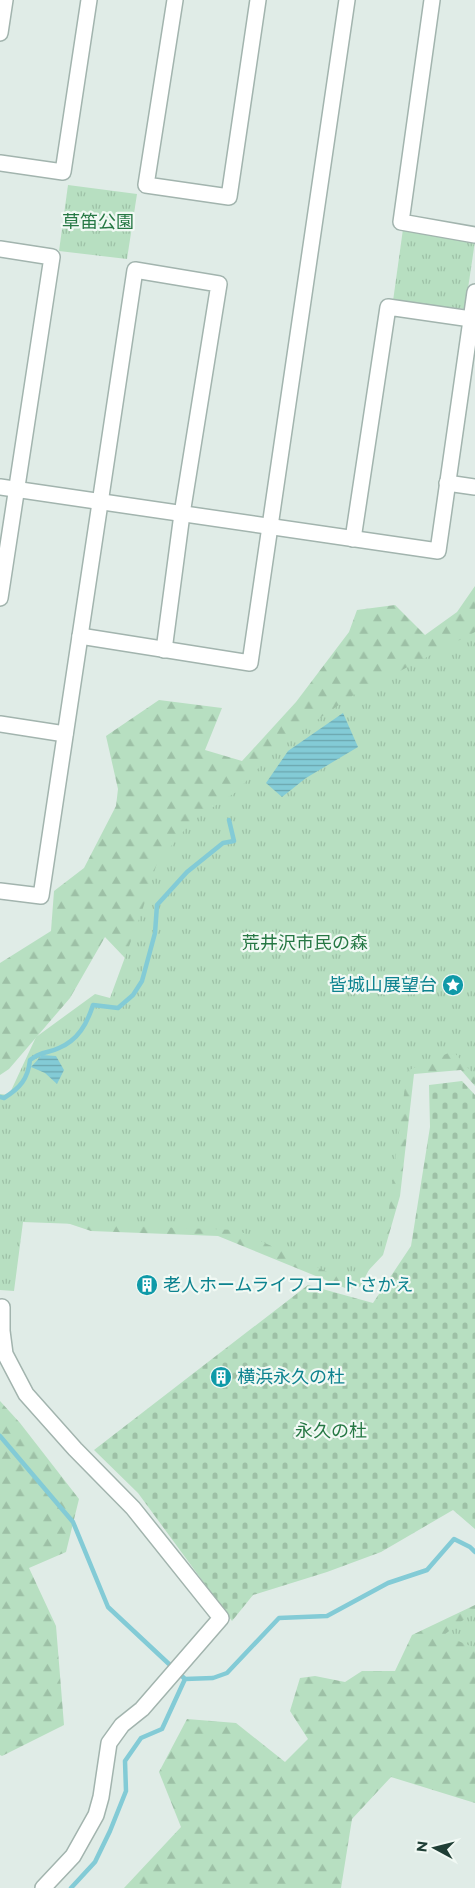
<svg xmlns="http://www.w3.org/2000/svg" width="475" height="1888" font-family="Montserrat,'Noto Sans JP',sans-serif">
  <style>
    .forest { fill: url(#forest-firs) }
    .cemetery { fill: url(#cemetery-stones) }
    .park { fill: url(#park-tufts) }
    .water { fill: url(#water-rules) }
    .lines { fill: none; stroke-linecap: round; stroke-linejoin: round }
    .stream { stroke: #83cbd6; stroke-width: 4.5 }
    .minor-casing { stroke: #a2b4ae; stroke-width: 18 }
    .minor { stroke: #fff; stroke-width: 15 }
    .labels { text-anchor: middle; stroke-width: 4.5; stroke-linejoin: round; paint-order: stroke }
    .park-label { font-size: 18px; fill: #267844; stroke: #f1f9f4 }
    .culture-label { font-size: 18px; fill: #0d838f; stroke: #f1f9f4; text-anchor: start }
  </style>
  <defs>
    <pattern id="forest-firs" width="22" height="20" patternUnits="userSpaceOnUse" patternTransform="scale(1.25)"><rect width="22" height="20" fill="#b7dfc1"/><path d="M5 1l3.5 6h-7zM16 11l3.5 6h-7z" fill="#9dc0a6"/></pattern>
    <pattern id="cemetery-stones" width="16" height="16" patternUnits="userSpaceOnUse" patternTransform="scale(1.25)"><rect width="16" height="16" fill="#b7dfc1"/><path d="M2 7V4a2 2 0 0 1 4 0v3zM10 15v-3a2 2 0 0 1 4 0v3z" fill="#9dc0a6"/></pattern>
    <pattern id="park-tufts" width="24" height="20" patternUnits="userSpaceOnUse" patternTransform="scale(1.25)"><rect width="24" height="20" fill="#b7dfc1"/><path d="M3 7l-1-3M5 7V3M7 7l1-3M15 17l-1-3M17 17v-4M19 17l1-3" fill="none" stroke="#9dc0a6"/></pattern>
    <pattern id="water-rules" width="6" height="5" patternUnits="userSpaceOnUse" patternTransform="scale(1.25)"><rect width="6" height="5" fill="#83cbd6"/><path d="M0 2.5h6" fill="none" stroke="#6ba6ae"/></pattern>
  </defs>
  <rect width="100%" height="100%" fill="#e0ece7"/>
  <g class="forest">
    <polygon points="475,586 475,1086 461,1070 414,1074 400,1196 383,1255 350,1290 218,1236 91,1231 40,1214 143,977 105,937 70,998 9,1069 0,1075 0,963 51,931 54,891 84,868 116,806 118,789 106,736 159,700 222,708 205,750 242,761 296,702 349,632 357,610 395,605 425,635 457,612"/>
    <polygon points="0,1401 20,1423 79,1499 66,1552 29,1568 56,1626 64,1725 2,1756 0,1755"/>
    <polygon points="475,1605 475,1803 391,1777 352,1819 341,1888 124,1888 181,1827 159,1772 187,1719 236,1723 285,1762 308,1739 290,1711 300,1678 315,1676 345,1682 362,1671 395,1671 412,1635"/>
  </g>
  <polygon class="cemetery" points="462,1081 475,1095 475,1529 453,1510 381,1552 327,1572 253,1595 232,1621 138,1493 94,1450 308,1285 373,1303 411,1246 430,1127 429,1085"/>
  <g class="park">
    <polygon points="68,185 137,194 127,259 59,251"/>
    <polygon points="403,229 475,241 465,309 393,301"/>
    <polygon points="475,632 475,1076 453,1051 407,1071 385,1239 360,1287 237,1230 23,1222 14,1291 0,1290 0,1094 9,1095 36,1037 95,994 110,998 142,911 157,863 192,821 236,792 279,746 352,696"/>
    <polygon points="475,1611 475,1648 444,1635"/>
  </g>
  <g class="water">
    <polygon points="343,713 358,747 306,778 282,797 266,783 288,751"/>
    <polygon points="42,1055 56,1056 64,1070 57,1084 45,1073 31,1067"/>
  </g>
  <g class="lines">
    <g class="stream">
      <path d="M0 1097 4 1098C20 1088 28 1079 30 1060 43 1050 47 1054 59 1048 78 1040 87 1024 93 1005L118 1008 133 995 142 981 155 933 157 905 187 872 223 843 234 841 229 820"/>
      <polyline points="0,1436 73,1522 108,1607 185,1679 213,1678 227,1673 279,1618 327,1616 388,1583 427,1570 454,1539 470,1547 475,1552"/>
      <polyline points="71,1888 95,1862 110,1831 126,1791 125,1761 141,1738 162,1729 185,1679"/>
    </g>
    <g class="minor-casing">
      <g id="minor">
        <polyline points="175,0 146,185 229,197 258,0"/>
        <polyline points="432,0 401,222 475,235"/>
        <polyline points="0,33 5,0"/>
        <polyline points="0,163 63,172 89,0"/>
        <polyline points="0,249 52,257 0,598"/>
        <polyline points="447,483 475,487"/>
        <polyline points="0,487 438,551 475,292"/>
        <polyline points="353,539 388,307 471,319"/>
        <polyline points="80,636 250,663 347,0"/>
        <polyline points="0,724 65,734"/>
        <polyline points="0,891 41,896 135,270 219,284 182,514 164,650"/>
        <polyline points="2,1307 2,1331 5,1354 26,1394 75,1449 133,1508 221,1618 142,1709 122,1725 109,1743 101,1797 96,1815 73,1856 43,1888"/>
      </g>
    </g>
    <use href="#minor" class="minor"/>
  </g>
  <defs>
    <g id="sight-disc" transform="scale(1.125)"><circle r="9.5" fill="#0f9aa8" stroke="#f1f9f4"/><path d="M0-6L1.8-2.2L6-1.7L2.9 1.2L3.7 5.4L0 3.3L-3.7 5.4L-2.9 1.2L-6-1.7L-1.8-2.2Z" fill="#fff"/></g>
    <g id="building-disc" transform="scale(1.125)"><circle r="9.5" fill="#0f9aa8" stroke="#f1f9f4"/><path d="M-4-6H4V6H1V3H-1V6H-4ZM-2.5-4.3h1.7v1.8h-1.7ZM.8-4.3h1.7v1.8H.8ZM-2.5-1h1.7V.8h-1.7ZM.8-1h1.7V.8H.8Z" fill="#fff"/></g>
  </defs>
  <g fill-rule="evenodd">
    <use href="#sight-disc" x="453" y="985"/>
    <use href="#building-disc" x="147" y="1285"/>
    <use href="#building-disc" x="221" y="1377"/>
  </g>
  <g class="labels">
    <g class="park-label">
      <text x="98" y="228">草笛公園</text>
      <text x="305" y="949">荒井沢市民の森</text>
      <text x="331" y="1437">永久の杜</text>
    </g>
    <g class="culture-label">
      <text x="437" y="991" text-anchor="end">皆城山展望台</text>
      <text x="163" y="1291">老人ホームライフコートさかえ</text>
      <text x="237" y="1383">横浜永久の杜</text>
    </g>
  </g>
  <g transform="translate(435 1848) rotate(277)" stroke="#f1f9f4" stroke-width="4" paint-order="stroke">
  <path d="M0-4L9 19L0 12L-9 19Z" fill="#1f3e35"/>
  <text y="-8" font-size="14" font-weight="bold" text-anchor="middle" fill="#1f3e35">N</text>
  </g>
</svg>
